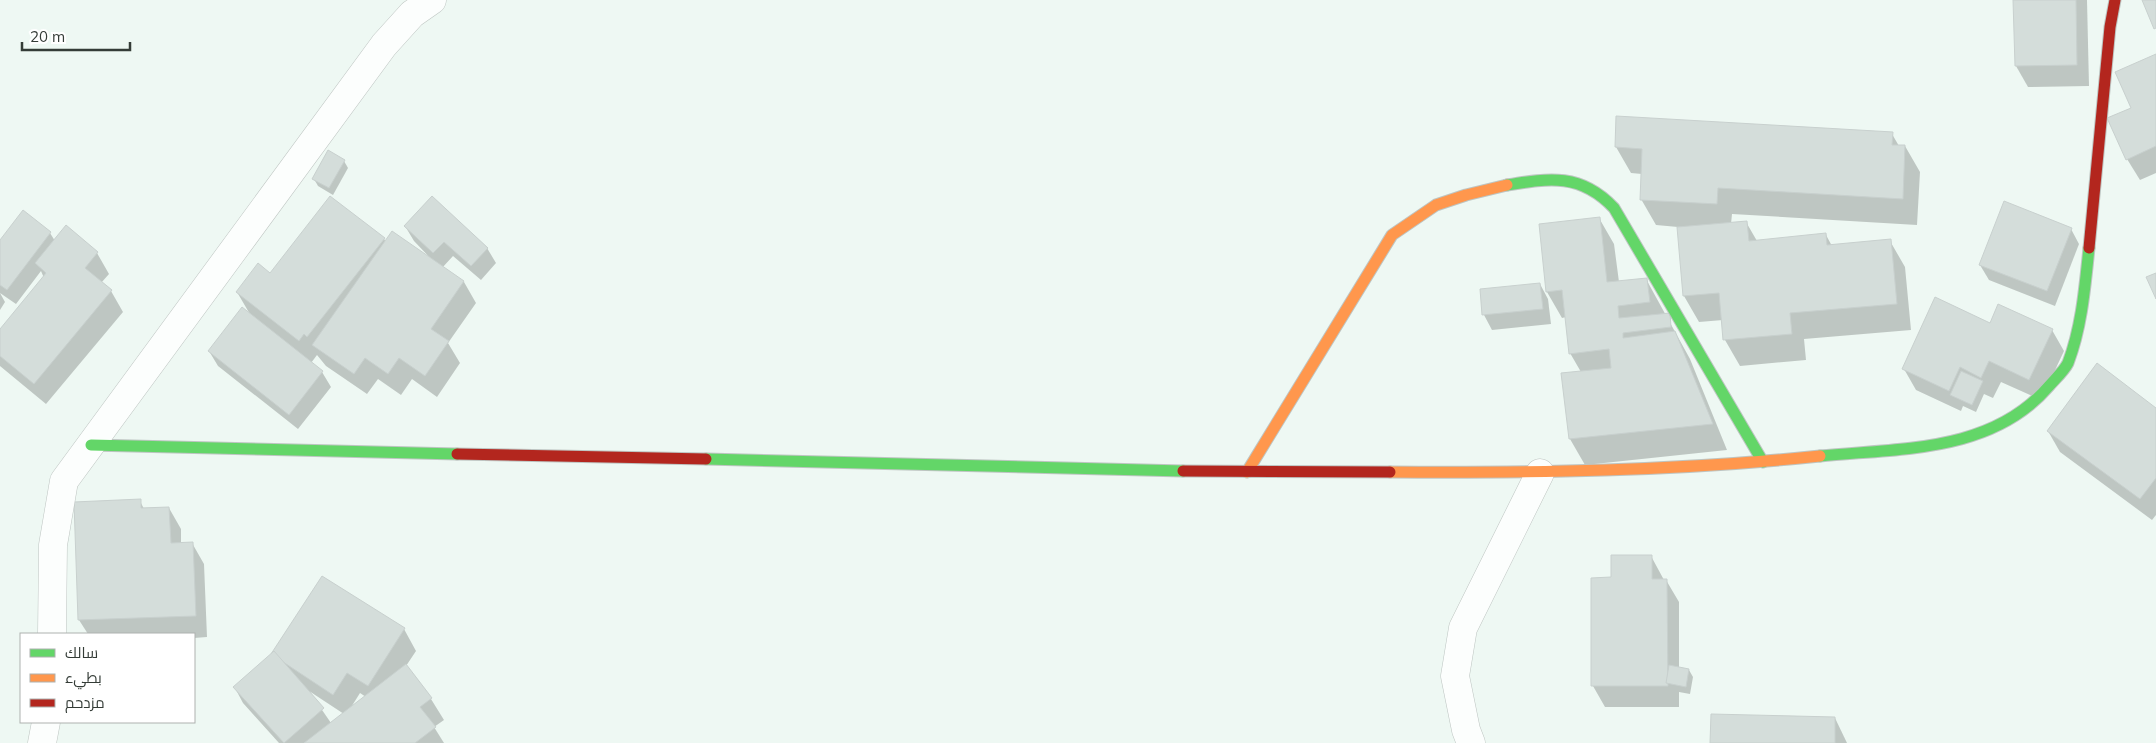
<svg xmlns="http://www.w3.org/2000/svg" width="2156" height="743" font-family="Mulish,Cairo,sans-serif">
  <style>
    .shadow { fill: #0003; fill-rule: evenodd }
    .building { fill: #d4ddda; stroke: #c8d0ce }
    .lines { fill: none; stroke-linecap: round; stroke-linejoin: round }
    .street-casing { stroke: #bec5c2; stroke-width: 29 }
    .fast-casing { stroke: #bec5c2; stroke-width: 13 }
    .slow-casing { stroke: #bec5c2; stroke-width: 13 }
    .jam-casing { stroke: #bec5c2; stroke-width: 13 }
    .street { stroke: #fcfefd; stroke-width: 28 }
    .fast { stroke: #63d668; stroke-width: 11 }
    .slow { stroke: #ff974d; stroke-width: 11 }
    .jam { stroke: #b3261e; stroke-width: 11 }
  </style>
  <rect width="100%" height="100%" fill="#eef8f3"/>
  <g class="shadow">
    <polygon points="2015,0 2087,0 2089,86 2028,87 2016,66"/>
    <polygon points="2156,55 2156,173 2140,180 2127,159 2133,108"/>
    <polygon points="1618,117 1892,134 1899,146 1905,146 1920,172 1917,225 1732,214 1731,224 1746,222 1757,241 1826,235 1832,246 1890,241 1905,267 1911,330 1804,339 1806,360 1740,366 1725,340 1723,320 1699,322 1684,296 1678,227 1656,225 1641,199 1642,174 1631,173 1616,147"/>
    <polygon points="344,161 348,168 333,195 318,186 314,179"/>
    <polygon points="1599,218 1614,244 1619,282 1646,279 1690,359 1727,450 1585,465 1570,439 1562,375 1581,372 1570,353 1566,317 1562,318 1547,292"/>
    <polygon points="405,226 487,248 496,263 481,280 453,256 442,268 464,282 476,303 448,343 460,363 437,397 412,379 401,395 378,379 367,394 326,366 317,355 311,363 322,372 331,387 298,429 218,366 209,351 251,316 237,292 270,275 384,239 386,242 435,263 414,241"/>
    <polygon points="2071,229 2079,244 2055,306 1989,280 1980,265"/>
    <polygon points="50,233 55,241 97,253 109,274 101,283 111,291 123,312 46,404 0,366 0,331 44,278 41,271 16,304 0,293 5,302 0,310 0,242"/>
    <polygon points="1540,284 1548,299 1551,324 1492,330 1484,315"/>
    <polygon points="1991,324 2052,330 2064,351 2041,400 2001,382 1993,398 1984,394 1976,412 1963,406 1961,411 1916,390 1904,369"/>
    <polygon points="2156,409 2156,515 2152,520 2060,452 2048,431"/>
    <polygon points="140,501 144,509 169,508 181,529 181,543 192,543 204,564 207,637 194,638 194,634 88,634 79,620"/>
    <polygon points="1651,556 1664,580 1666,580 1679,602 1679,668 1689,670 1693,677 1690,694 1679,692 1679,707 1605,707 1593,686 1612,579"/>
    <path d="M404 629 416 651 406 666 431 699 444 720 434 727 444 743H279L243 703 235 688 271 656ZM309 691 344 714 331 723ZM360 693 366 697 350 709Z"/>
    <polygon points="1835,718 1847,743 1712,743"/>
  </g>
  <g class="building">
    <polygon points="2013,0 2076,0 2077,65 2015,66"/>
    <polygon points="2142,0 2156,0 2156,28 2154,29"/>
    <polygon points="2156,54 2156,146 2126,160 2107,118 2131,108 2115,72"/>
    <polygon points="1616,116 1893,132 1892,145 1905,145 1903,199 1718,188 1717,204 1640,200 1642,149 1615,147"/>
    <polygon points="328,150 345,160 329,188 312,179"/>
    <polygon points="330,196 385,238 307,337 304,334 299,341 236,292 258,263 270,273"/>
    <polygon points="432,196 488,248 471,266 444,242 433,253 404,226"/>
    <polygon points="2004,201 2072,228 2047,291 1979,265"/>
    <polygon points="23,210 51,232 7,290 0,285 0,240"/>
    <polygon points="1600,217 1607,282 1647,278 1650,302 1618,306 1619,318 1670,313 1671,327 1623,333 1623,338 1675,331 1713,424 1569,439 1561,373 1611,368 1609,349 1569,354 1562,290 1546,292 1539,224"/>
    <polygon points="1747,221 1749,241 1826,233 1827,245 1891,239 1897,304 1790,313 1792,334 1723,340 1719,293 1683,296 1677,227"/>
    <polygon points="66,225 98,252 85,268 112,290 34,384 0,356 0,329 46,273 35,263"/>
    <polygon points="392,231 464,281 431,329 449,341 425,376 399,358 388,374 365,358 354,374 312,345"/>
    <polygon points="2156,273 2156,299 2146,277"/>
    <polygon points="1540,283 1543,309 1482,315 1480,289"/>
    <polygon points="1935,297 1990,323 1998,304 2053,329 2029,380 1989,361 1981,378 1960,367 1949,391 1902,369"/>
    <polygon points="242,307 323,371 289,415 208,351"/>
    <polygon points="2097,363 2156,408 2156,478 2140,499 2047,431"/>
    <polygon points="1961,371 1983,381 1972,405 1950,395"/>
    <polygon points="141,499 141,508 169,507 171,543 193,542 196,616 78,620 74,502"/>
    <polygon points="1611,555 1652,555 1652,579 1667,579 1668,686 1591,686 1591,578 1611,577"/>
    <polygon points="322,576 405,628 368,686 347,673 333,695 271,654"/>
    <polygon points="274,651 324,708 284,743 233,687"/>
    <polygon points="406,664 432,698 420,707 436,727 415,743 304,743"/>
    <polygon points="1669,665 1689,669 1686,687 1666,683"/>
    <polygon points="1711,714 1835,717 1835,743 1710,743"/>
  </g>
  <g class="lines">
    <g class="street-casing">
      <g id="street">
        <polyline points="52,634 53,545 64,481 384,45 412,14 432,0"/>
        <polyline points="42,743 46,722"/>
        <polyline points="1471,743 1466,730 1455,676 1463,628 1540,473"/>
      </g>
    </g>
    <g class="fast-casing">
      <g id="fast">
        <path d="M1507 185C1550 178 1581 173 1614 208L1763 462"/>
        <polyline points="91,445 457,454"/>
        <path d="M1820 456C1900 448 1992 453 2049 386 2055 379 2064 371 2068 363 2082 326 2085 286 2089 248"/>
        <polyline points="706,459 1183,471"/>
      </g>
    </g>
    <g class="slow-casing">
      <g id="slow">
        <polyline points="1247,472 1392,235 1436,205 1466,195 1507,185"/>
        <path d="M1390 472C1533 473 1677 471 1820 456"/>
      </g>
    </g>
    <g class="jam-casing">
      <g id="jam">
        <polyline points="2089,248 2110,27 2115,0"/>
        <polyline points="457,454 706,459"/>
        <polyline points="1183,471 1390,472"/>
      </g>
    </g>
    <use href="#street" class="street"/>
    <use href="#fast" class="fast"/>
    <use href="#slow" class="slow"/>
    <use href="#jam" class="jam"/>
  </g>
  <rect x="20" y="633" width="175" height="90" fill="#ffffff" stroke="#aeb1af"/>
  <rect x="30" y="649" width="25" height="8" fill="#63d668" stroke="#aeb1af"/>
  <text x="65" y="658" font-size="15" fill="#343c37">سالك</text>
  <rect x="30" y="674" width="25" height="8" fill="#ff974d" stroke="#aeb1af"/>
  <text x="65" y="683" font-size="15" fill="#343c37">بطيء</text>
  <rect x="30" y="699" width="25" height="8" fill="#b3261e" stroke="#aeb1af"/>
  <text x="65" y="708" font-size="15" fill="#343c37">مزدحم</text>
  <path d="M22 42v8h108v-8" fill="none" stroke="#343c37" stroke-width="2.5"/>
  <text x="30" y="42" font-size="15" fill="#343c37" stroke="#ffffff" stroke-width="4" paint-order="stroke">20 m</text>
</svg>
